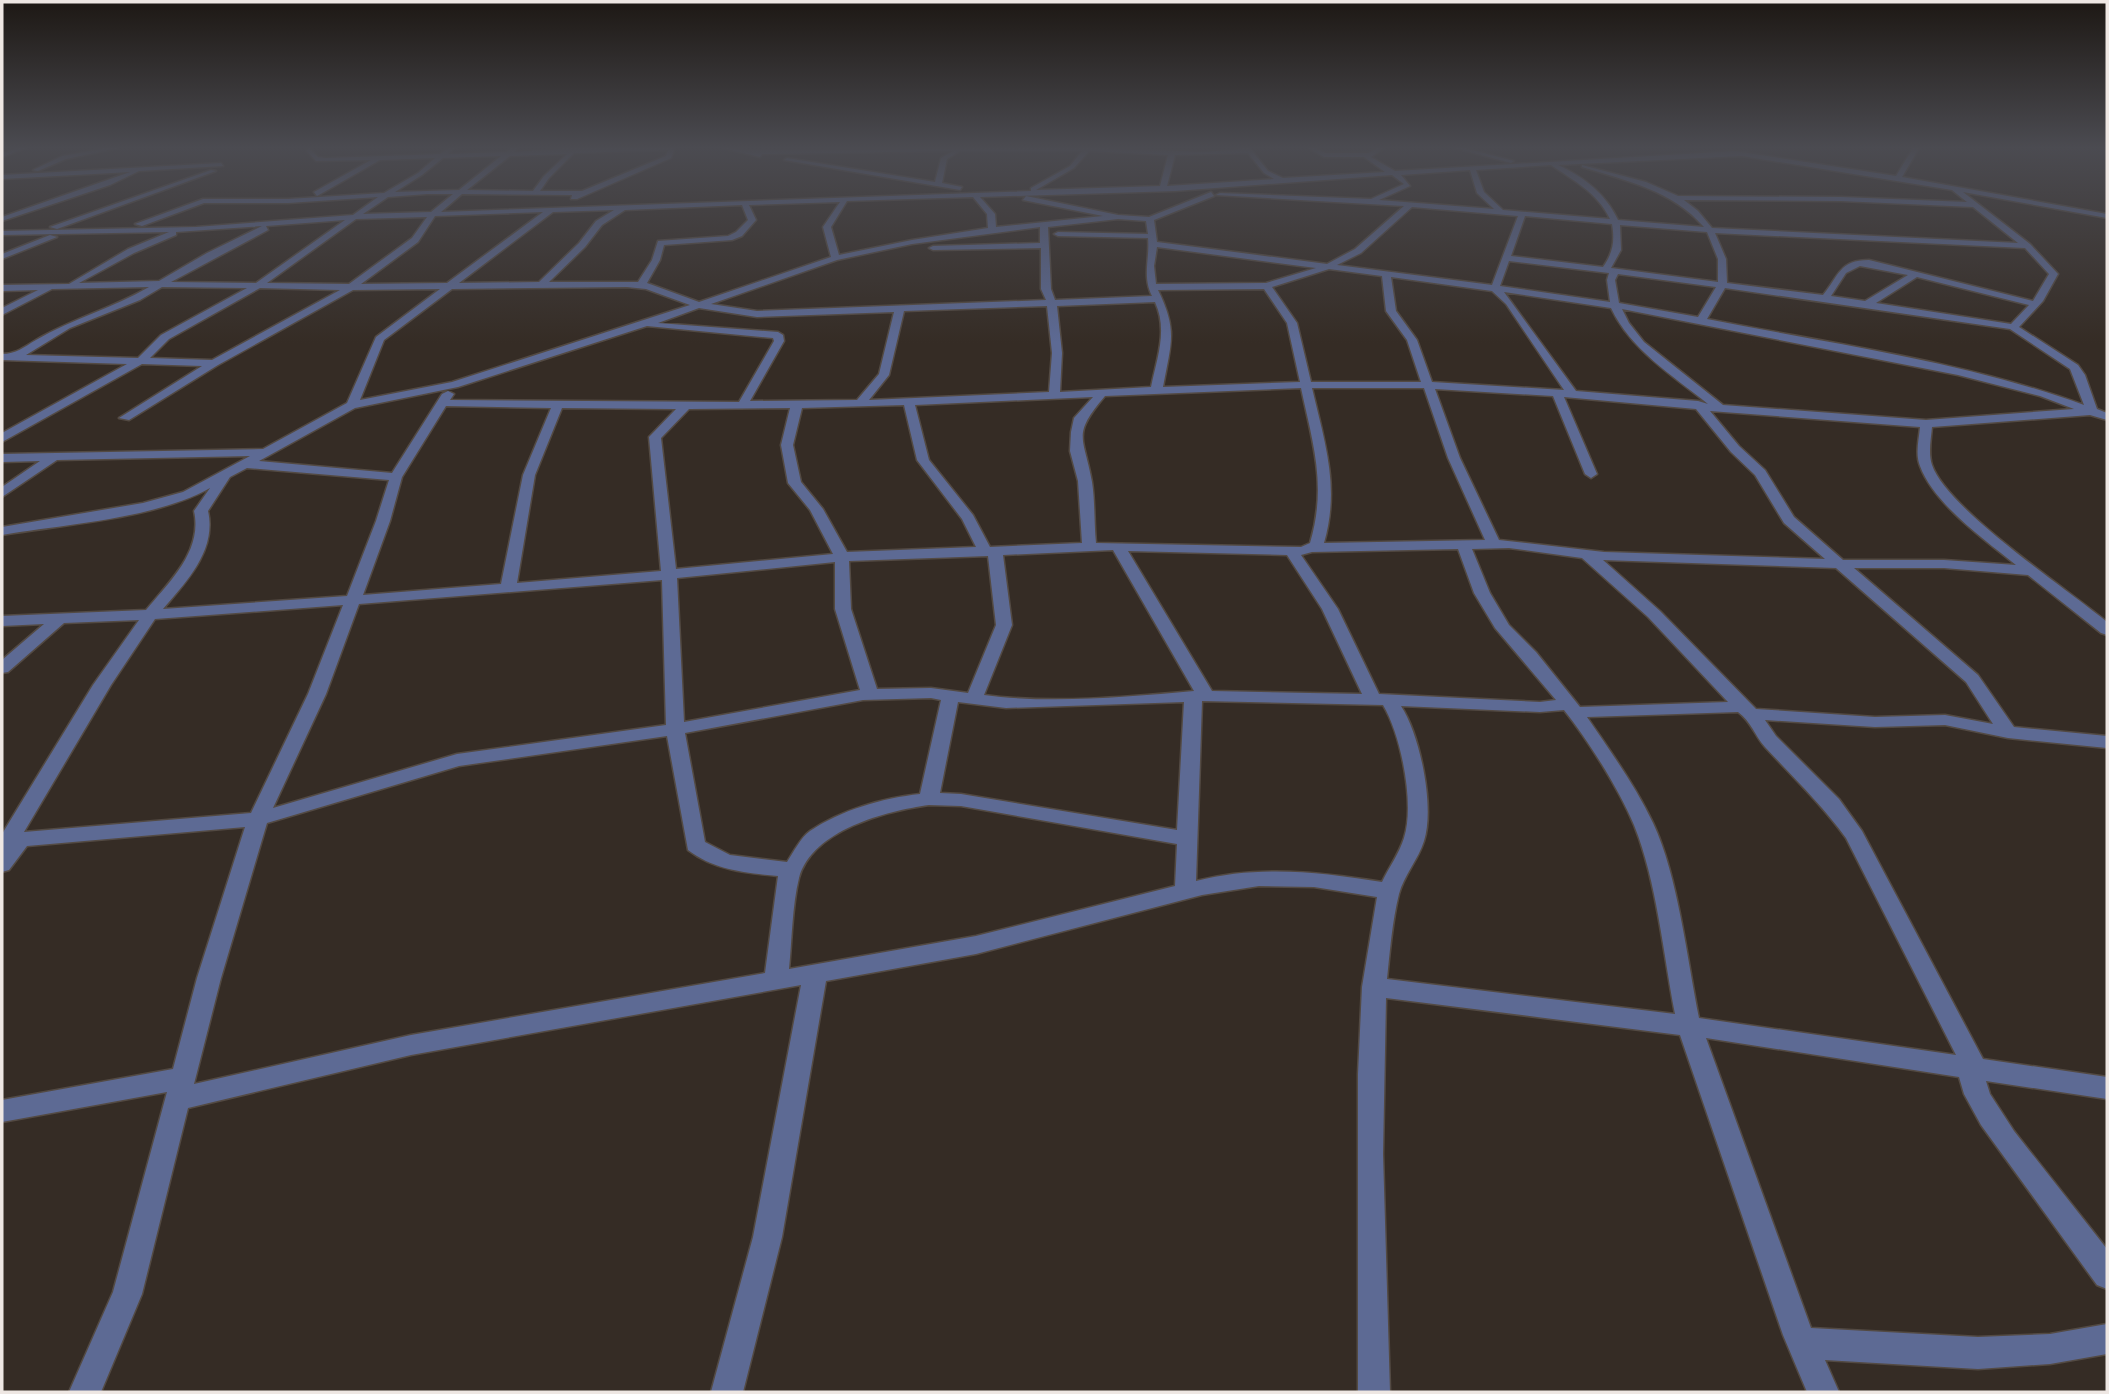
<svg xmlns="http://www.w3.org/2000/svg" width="2109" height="1394" font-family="Rubik,sans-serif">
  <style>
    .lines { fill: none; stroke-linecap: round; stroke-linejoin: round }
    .minor-casing { stroke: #534a43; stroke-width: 3 }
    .minor { fill: #5d6a94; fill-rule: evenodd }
  </style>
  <rect width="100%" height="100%" fill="#352c25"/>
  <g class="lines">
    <g class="minor-casing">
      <g id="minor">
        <polygon points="18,148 26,148 2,157 2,153"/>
        <polygon points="106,148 118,148 66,159 38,171 33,170 62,156"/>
        <path d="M448 148H454L448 154 506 152 511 148H518L514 152 574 148H675L671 158 577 199H571L572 195 462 194 441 212 1031 191V188L1070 166 1082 151H960L947 159 942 183 962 187 960 190 784 160 787 158 935 182 941 158 953 151 762 154 760 157 722 148 747 150 1090 148 1205 152 1250 148 1268 171 1283 178 1385 172 1364 157H1324L1308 148H1315L1325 153H1369L1377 148H1384L1371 157 1395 171 1735 151 1896 176 1913 148H1919L1902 177 2107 214V218L1963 192 2030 244 2058 274 2043 301 2019 327 2078 365 2085 375 2097 409 2107 413V420L2090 415 1932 427C1931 439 1928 453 1932 465 1947 509 2067 589 2107 622V635L2101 633 2028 575 1944 568H1854L1978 675 2014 727 2107 736V748L2008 738 1945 725 1875 727 1765 720 1776 736 1839 799 1862 831 1983 1059 2107 1077V1099L1986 1081 1990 1094 2014 1131 2107 1249V1289L2097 1285 1981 1125 1964 1094 1959 1077 1706 1038 1811 1328 1978 1337 2050 1334 2107 1324V1354L2050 1364 1978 1369 1825 1360 1839 1392H1807L1783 1335 1680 1035 1386 998 1383 1154 1390 1392H1358V1074L1362 987 1377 897 1314 887 1259 886 1202 895 976 954 826 981 782 1237 743 1392H711L753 1237 801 985 411 1055 188 1108 142 1294 101 1392H69L113 1292 167 1092 2 1122V1100L173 1069 197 978 245 827 27 846 9 870 2 872V834L93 685 139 620 64 623 8 672 2 673V660L44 624 2 626V616L146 610C169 582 203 551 194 511L210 488C155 519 65 524 2 535V527L143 503 183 492 250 456 57 460 2 497V487L40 461 2 462V454L263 449 347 403 376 337 440 289 353 290 218 365 129 420 119 418 202 366 142 364 2 442V433L127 364 2 360V354C16 354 24 347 36 340 72 319 113 308 149 287L52 289 2 315V308L38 290 2 291V285L69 284 128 249 169 232 2 235V231L196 227 353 215 378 197 288 203H204L142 226 135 224 203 199H288L384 193 418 173 435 158 380 160 317 196 314 192 371 160 316 161 306 150 309 148 318 157 326 158 440 154ZM668 150 666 156 582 191H540L549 178 574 153ZM1089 151 1168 155 1160 186 1036 190 1074 168ZM1248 153 1264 173 1274 179 1167 186 1175 155ZM567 154 544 176 533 191 467 190 510 156ZM501 156 459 190 395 192 422 175 443 158ZM1742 156 1952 190 1967 202 1841 197 1678 196 1646 182 1582 165V167C1627 181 1672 190 1704 227L1618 220C1606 194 1584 177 1558 165ZM1551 165C1574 181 1597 192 1610 219L1503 210 1484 192 1476 170ZM1470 170 1477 193 1494 209 1379 200 1410 186 1401 175ZM1392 175 1404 184 1371 199 1220 193 1216 195 1404 206 1355 249 1327 264 1157 242 1154 220 1214 196 1211 192 1149 217 1118 215 1026 196 1023 200 1103 216 996 227 995 214 980 197 1175 191ZM427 194H453L431 212 363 214 388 197ZM973 197 987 214 988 228 912 240 839 255 831 227 847 201ZM1684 200 1841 201 1973 207 2018 243 1712 228 1698 211ZM840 202 823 227 831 257 699 302 647 283 660 260 664 245 732 240 742 236 756 220 749 205ZM742 205 748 220 736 232 728 236 658 241 652 260 638 282H549L585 247 602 225 625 210ZM1412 207 1518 216 1492 285 1337 265 1361 253ZM614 210 596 221 579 243 539 282 459 283 553 212ZM543 212 447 283 361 284 418 242 435 216ZM1525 216 1612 224C1615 241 1613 253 1603 267L1511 256ZM427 217 412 238 349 284 267 283 356 219ZM1118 219 1146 221 1148 234 1058 232 1054 234 1058 236 1148 238C1150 259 1142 276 1152 296L1055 300 1051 289 1048 227ZM345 220 256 283 171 282 268 230 266 226ZM1620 225 1707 232 1718 259V282L1611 268 1621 250ZM262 226 207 253 159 281 79 283 134 253 176 235V232ZM1040 227V243L933 246 929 248 933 250 1041 248V289L1046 300 757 311 711 304 837 260 912 244ZM1715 233 2025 248 2049 274 2033 301 1869 260C1839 260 1839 276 1823 295L1727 283 1726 259ZM1157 247 1316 268 1266 283 1156 284 1154 266ZM1509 261 1609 273 1607 280 1610 302 1500 286ZM1860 266 1908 275 1865 301 1831 296 1846 273ZM1329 269 1382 276 1386 311 1407 340 1421 382H1311L1297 323 1272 287ZM1618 274 1716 287 1698 317 1619 303 1615 280ZM1391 277 1492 291 1506 304 1564 390 1432 382 1417 340 1396 311ZM1917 277 2029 305 2011 324 1876 303ZM162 287 247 288 161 335 138 358 26 355 70 328 140 300ZM627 287 646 289 690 305 452 382 360 400 384 340 452 289ZM260 288 340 290 212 360 150 358 169 339ZM1725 288 2010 329 2070 369 2084 405C1963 361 1832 344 1707 319ZM1264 289 1287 323 1300 382 1163 387C1171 343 1178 331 1158 290ZM1504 292 1611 308C1631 350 1672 375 1708 404L1698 401 1576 391ZM1155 302C1168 330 1157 358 1151 387L1060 392 1062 353 1057 306ZM1047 306 1052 353 1049 392 869 400 889 375 904 311ZM699 308 757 317 894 312 879 374 857 400 750 401 784 341 783 335 778 332 658 323ZM1622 309 1958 375 2040 396 2074 409 1926 420 1723 405 1644 342 1629 323ZM647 326 773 338 774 341 739 402 450 400 454 394 448 391 442 394 392 473 259 461 355 408 458 387ZM1301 388C1313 444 1327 486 1310 543L1301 547 1096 543C1094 523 1095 501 1092 482 1084 436 1071 436 1105 396ZM1312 388H1424L1448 458 1485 540 1324 543C1340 487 1325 444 1312 388ZM1435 389 1553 396 1585 474 1591 478 1597 474 1564 397 1696 409 1731 452 1755 475 1784 523 1825 559 1604 552 1499 540 1460 458ZM1093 397 1074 418 1071 432 1070 451 1078 481 1082 543 990 547 973 515 929 460 915 405ZM904 405 917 460 962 519 976 547 847 552 823 509 801 482 793 445 802 408ZM446 406 551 408 523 475 501 584 363 595 390 521 402 477ZM562 408 676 409 649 437 661 571 517 583 535 475ZM790 408 781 445 788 483 810 510 833 554 676 569 661 438 689 409ZM1710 411 1920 427C1919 439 1915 454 1920 466 1934 504 1985 540 2016 565L1944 560H1843L1794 517 1765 470 1739 446ZM247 468 389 480 376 521 347 596 163 609C186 582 217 550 208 511L230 477ZM1509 548 1582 558 1648 617 1728 702 1580 707 1536 652 1509 625 1490 593 1472 549ZM1458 549 1474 593 1495 628 1556 700 1540 702 1379 694 1338 609 1301 555 1312 552ZM1113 550 1194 691C1128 697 1050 704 984 695L1012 625 1003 555ZM1128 551 1287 555 1322 609 1362 694 1212 691ZM988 556 996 625 968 693 931 688 877 689 851 609 849 561ZM1603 560 1836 568 1966 682 1993 724 1945 715 1875 717 1756 709 1660 611ZM835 562V609L860 690 684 722 677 578ZM662 580 666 725 457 754 273 808 326 694 359 604ZM343 605 308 694 251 813 24 832 111 685 155 619ZM931 698 941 700 920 794C883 798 841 810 810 831 801 837 793 853 787 862L730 855 705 842 685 733 863 700ZM1202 701 1383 705C1401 735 1415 804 1404 838 1399 854 1389 867 1382 882 1319 872 1259 865 1196 881ZM958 702 1006 708 1184 702 1177 830 961 794 940 793ZM1401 706 1540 712 1564 710C1588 740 1619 789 1634 825 1657 882 1663 953 1675 1014L1387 979C1390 951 1392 922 1399 894 1404 875 1418 860 1424 841 1435 807 1420 735 1401 706ZM1738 712C1751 721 1755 736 1765 747 1793 777 1822 805 1846 838L1956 1055 1699 1018C1687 959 1678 876 1653 823 1635 785 1610 751 1587 717ZM667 736 688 850C714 870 746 873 778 876L765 973 411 1035 194 1084 221 978 267 823 459 766ZM929 805 961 806 1177 844 1175 886 976 936 789 969C792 940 792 906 799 878 812 830 886 811 929 805Z"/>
        <polygon points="1455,148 1465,148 1514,161 1511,163"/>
        <polygon points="221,163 223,166 139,171 110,185 2,221 2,217 130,172 2,179 2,175"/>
        <polygon points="211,170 216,171 57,229 50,227"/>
        <polygon points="50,235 57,237 2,259 2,254"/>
      </g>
    </g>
    <use href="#minor" class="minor"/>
  </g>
  <linearGradient id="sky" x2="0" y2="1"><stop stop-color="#1d1814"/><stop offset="0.43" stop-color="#4b4b51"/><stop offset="1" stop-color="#4b4b51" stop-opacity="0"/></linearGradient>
  <rect width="2109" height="343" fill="url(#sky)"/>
  <rect width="2109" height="1394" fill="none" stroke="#eee7e3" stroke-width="7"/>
</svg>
